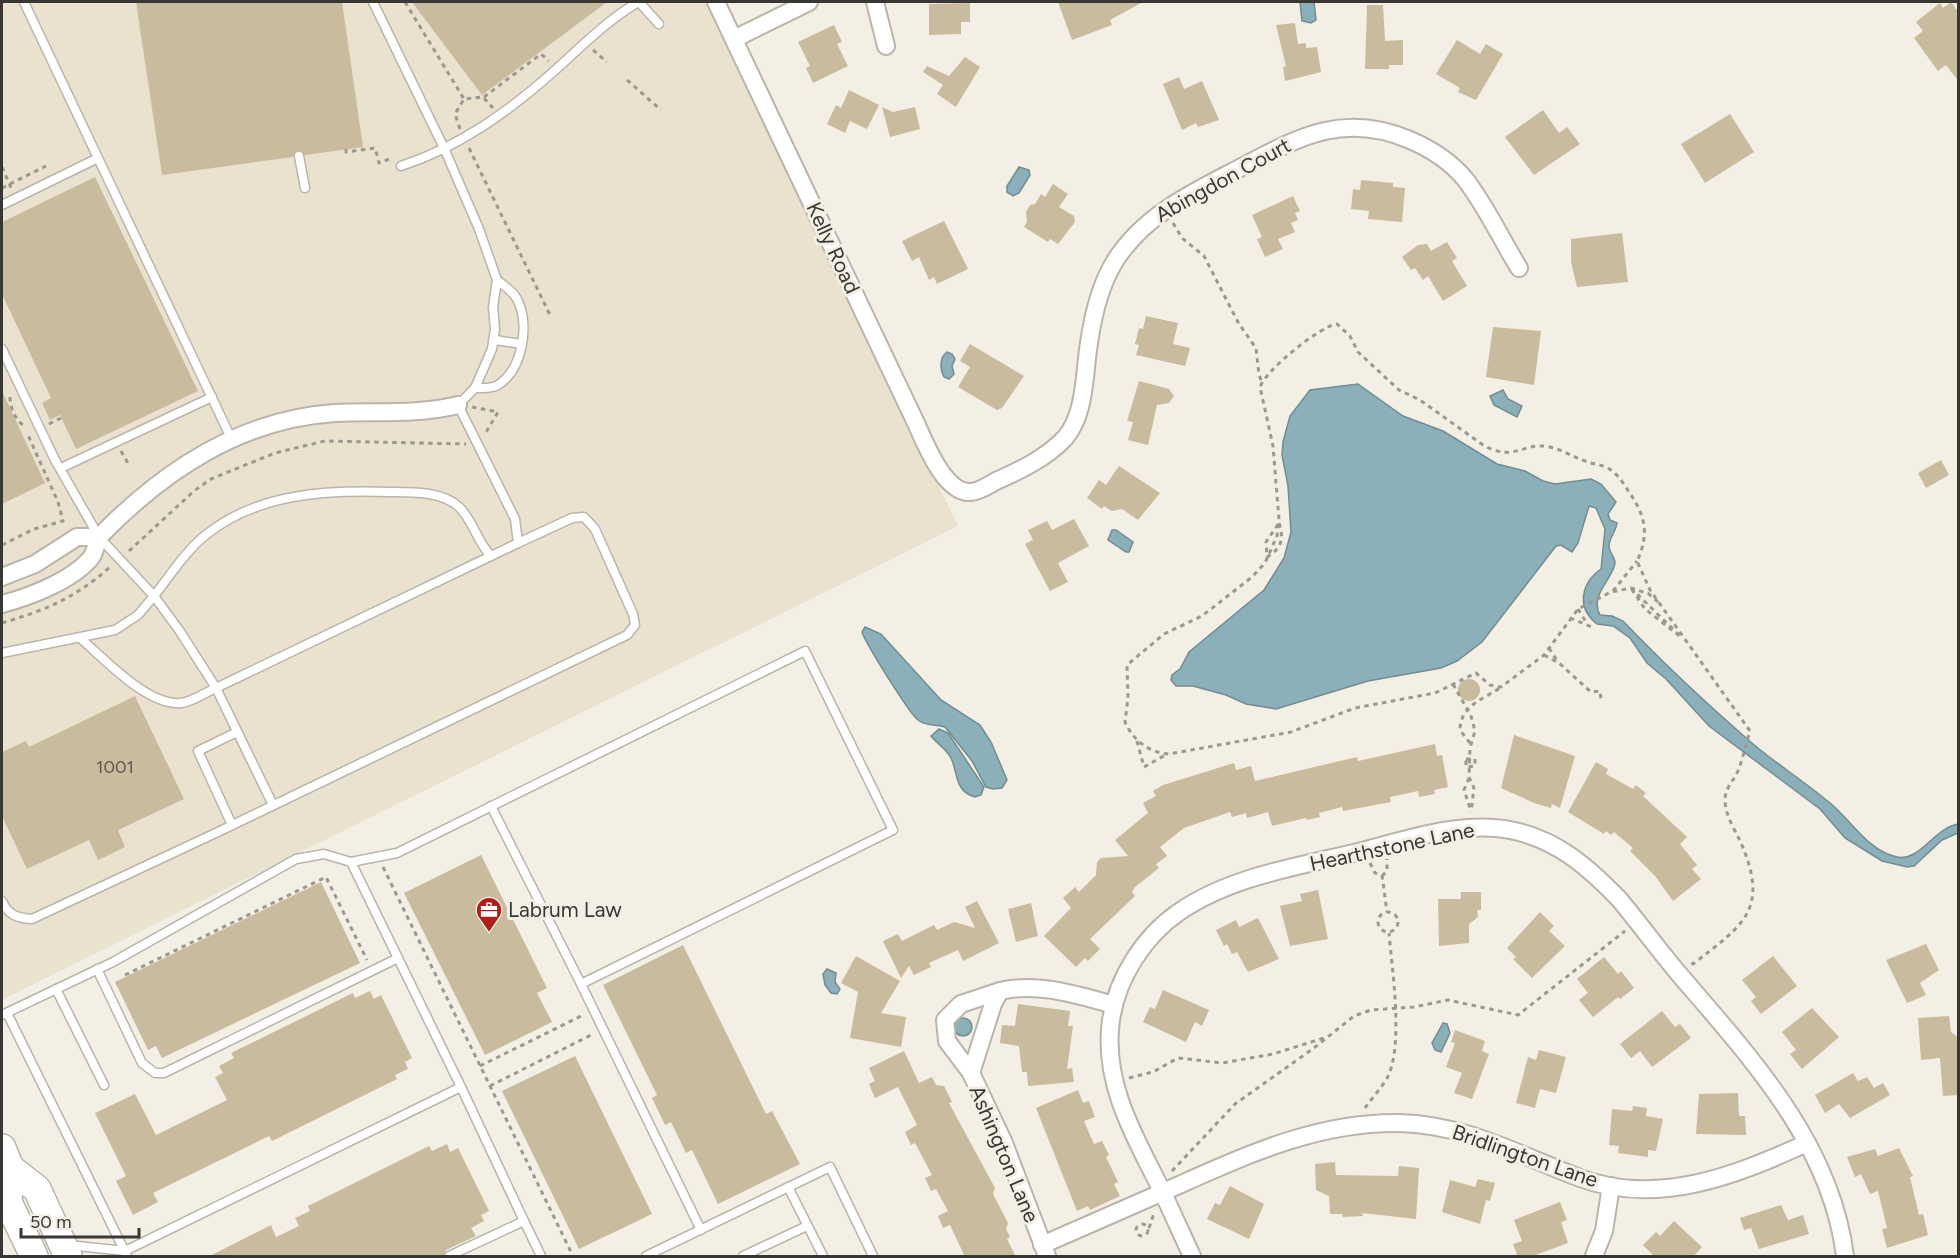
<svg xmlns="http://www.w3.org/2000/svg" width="1960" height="1258" font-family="Figtree,sans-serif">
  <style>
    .built { fill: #eae1cf }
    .water { fill: #8bb0b9; stroke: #728c91; stroke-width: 1.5 }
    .building { fill: #c9bb9e }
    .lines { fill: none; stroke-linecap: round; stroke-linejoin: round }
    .lane-casing { stroke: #bab5ab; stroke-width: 11 }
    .street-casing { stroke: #bab5ab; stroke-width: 20 }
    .primary-casing { stroke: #bab5ab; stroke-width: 30 }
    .path { stroke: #9b9890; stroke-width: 3; stroke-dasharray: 4.5 4.5; stroke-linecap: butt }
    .lane { stroke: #fff; stroke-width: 8 }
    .street { stroke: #fff; stroke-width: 16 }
    .primary { stroke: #fff; stroke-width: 27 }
    .labels { text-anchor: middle; stroke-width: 6; stroke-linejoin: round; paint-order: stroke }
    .number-label { font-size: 18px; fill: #5d584e }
    .street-label { font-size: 21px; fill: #393733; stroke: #f4efe4 }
    .poi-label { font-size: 21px; fill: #393733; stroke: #f4efe4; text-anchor: start }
  </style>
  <rect width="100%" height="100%" fill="#f4efe4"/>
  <polygon class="built" points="2,2 706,2 958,526 2,1000"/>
  <g class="water">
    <polygon points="1300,2 1314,2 1316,20 1311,23 1302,21"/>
    <polygon points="1019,167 1029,170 1030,175 1019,193 1013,196 1007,192 1007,186"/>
    <path d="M947 352 952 354 955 359 952 366 954 374 949 379 944 377C940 369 939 358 947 352Z"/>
    <path d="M1358 384 1403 416 1443 431 1497 464 1525 471 1543 481 1555 484 1591 479 1601 484 1616 502 1608 514 1610 520 1617 523C1616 531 1610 537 1609 545 1608 553 1618 558 1614 567 1609 582 1590 597 1600 615L1612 616 1623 621C1665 665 1708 705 1753 744 1778 765 1805 782 1830 803 1851 820 1868 851 1897 857 1920 862 1934 828 1958 824V833L1942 840 1914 866 1907 867 1882 861 1845 838 1820 809 1709 726 1666 679 1647 663 1630 638 1613 626 1597 624C1576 608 1581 583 1601 569L1605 529 1596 508 1589 506 1578 543 1572 552 1561 545 1556 546 1482 642 1457 661 1441 668 1368 681 1276 709 1246 704 1226 695 1193 686H1176L1171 680 1172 675 1180 669 1189 652 1264 590 1284 558 1291 532 1288 486 1282 455 1283 442 1290 416 1310 390Z"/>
    <polygon points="1503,390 1508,399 1522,406 1517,417 1494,405 1490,396"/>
    <polygon points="1112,530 1116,530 1133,542 1129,552 1126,552 1108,540"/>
    <path d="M865 627 881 634 941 700 980 725 991 742 1007 780 1002 788 993 789 986 787 972 761 945 727C936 724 927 727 918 720 909 713 866 644 862 632Z"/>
    <path d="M939 729 948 733 984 787 981 795 975 797C954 791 958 772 951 758 947 749 936 743 931 736Z"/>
    <polygon points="827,969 836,973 835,982 840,989 837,994 831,993 825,985 823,974"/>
    <circle cx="963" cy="1027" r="9"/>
    <polygon points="1443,1023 1447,1024 1450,1033 1441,1052 1435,1050 1432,1043"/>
  </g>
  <g class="building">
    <polygon points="136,2 342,2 363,147 305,155 298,150 293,157 162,175"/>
    <polygon points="412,2 607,2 482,95"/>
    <polygon points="1058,2 1143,2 1110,20 1112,25 1072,40"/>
    <polygon points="1951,2 1959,13 1959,82 1946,65 1938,71 1914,38 1923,31 1916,22 1940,3 1943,8"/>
    <polygon points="970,3 970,22 961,22 961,34 929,35 929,4"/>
    <polygon points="1367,5 1383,5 1385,41 1403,40 1403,65 1389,65 1389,69 1365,69"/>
    <polygon points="1295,23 1298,44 1306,43 1306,48 1317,47 1321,72 1285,81 1283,67 1286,66 1276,25"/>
    <polygon points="834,25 842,42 837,44 848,66 813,83 806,68 810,66 798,42"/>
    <polygon points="1457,40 1480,54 1486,44 1503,54 1476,100 1458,92 1460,88 1436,74"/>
    <polygon points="965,57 980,67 956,107 937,94 943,85 923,72 927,66 949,76"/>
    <polygon points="1179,77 1184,89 1202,81 1219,120 1198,127 1196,123 1182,130 1163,84"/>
    <polygon points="849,90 879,105 867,129 850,121 845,133 827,124 836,105 841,108"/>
    <polygon points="882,107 893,112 915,107 920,129 890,137"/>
    <polygon points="1543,110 1559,133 1567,127 1580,144 1534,175 1505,137"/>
    <polygon points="1730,114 1754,152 1705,183 1681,144"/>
    <polygon points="95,177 198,391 76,449 60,415 50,420 42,403 51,398 2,294 2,222"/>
    <polygon points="1361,180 1393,183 1393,187 1405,188 1402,222 1368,219 1369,211 1351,209 1353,189 1360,190"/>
    <polygon points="1053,184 1068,194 1059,207 1074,216 1075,222 1058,244 1050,239 1048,242 1024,227 1027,222 1026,212 1030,205 1035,204 1041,194 1045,197"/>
    <polygon points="1293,196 1300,211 1295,213 1298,220 1291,223 1295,232 1278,239 1283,249 1265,257 1257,239 1262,237 1252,215"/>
    <polygon points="944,221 968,269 937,284 934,277 929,280 919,257 912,261 902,241"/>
    <polygon points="1622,233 1628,282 1577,287 1571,262 1571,239"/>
    <polygon points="1447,242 1457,258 1452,261 1467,286 1443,301 1428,276 1423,280 1415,268 1411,270 1402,257 1418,245 1427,244 1431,251"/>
    <polygon points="1146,316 1178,323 1173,344 1190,348 1185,366 1136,355 1139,345 1135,344 1139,328 1143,329"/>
    <polygon points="1493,327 1541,331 1534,385 1486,377"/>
    <polygon points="970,344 1024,376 1002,408 997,410 958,387 970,367 960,361"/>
    <polygon points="1139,381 1169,389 1174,396 1169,403 1157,405 1148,445 1128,440 1133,422 1127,421"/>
    <polygon points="2,391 45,483 2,504"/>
    <polygon points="1941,460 1949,475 1926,488 1918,473"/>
    <polygon points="1119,466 1160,493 1138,520 1122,509 1112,511 1104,506 1102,509 1087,498 1099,480 1106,485"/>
    <polygon points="1074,519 1089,546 1058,563 1068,582 1050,591 1025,544 1033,540 1028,530 1047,521 1052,530"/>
    <circle cx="1469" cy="690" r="11"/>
    <polygon points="135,696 184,799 118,830 125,847 98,860 89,840 27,869 2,816 2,752 26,741 29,747"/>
    <polygon points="1514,735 1575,756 1560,808 1552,804 1551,808 1534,803 1501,788"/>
    <polygon points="1435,744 1437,756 1442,755 1448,787 1434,790 1435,794 1419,797 1418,791 1390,797 1391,802 1343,811 1342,807 1319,813 1320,817 1307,820 1306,818 1272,826 1268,812 1247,818 1246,813 1232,817 1230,812 1184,828 1160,847 1167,856 1156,864 1159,868 1135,887 1132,892 1135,896 1090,939 1100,949 1088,961 1085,958 1076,967 1044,936 1071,908 1063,898 1075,887 1079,892 1096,875 1097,862 1101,858 1128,856 1115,840 1148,813 1143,803 1156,796 1153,791 1163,785 1234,763 1236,770 1251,766 1255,781 1357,757 1358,761"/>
    <polygon points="1596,762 1608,769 1606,774 1633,789 1636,785 1646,793 1643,796 1687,837 1680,844 1697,865 1692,869 1701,879 1673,901 1655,876 1630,851 1633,848 1614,832 1611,835 1606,831 1604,834 1568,812"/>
    <polygon points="481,855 547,988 537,993 552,1022 485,1055 404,893"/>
    <polygon points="321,882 360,963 162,1058 156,1046 148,1050 115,982"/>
    <polygon points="1318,890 1328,939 1290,946 1280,906 1302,901 1300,894"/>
    <polygon points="1461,892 1481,892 1481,910 1477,910 1478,917 1469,924 1469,943 1439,946 1438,899 1461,899"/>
    <polygon points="977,901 999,943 963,961 958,950 929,963 931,967 914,975 909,966 901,978 883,941 898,934 902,941 934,925 937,930 954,922 975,928 965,907"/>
    <polygon points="1031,903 1038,936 1016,942 1008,909"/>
    <polygon points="1540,912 1554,926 1549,931 1565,946 1532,978 1513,959 1516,957 1507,948"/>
    <polygon points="1258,918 1279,959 1248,972 1237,952 1232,954 1227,944 1224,946 1216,930 1236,920 1239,927"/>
    <polygon points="1926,944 1939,970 1920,983 1926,995 1907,1003 1886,960"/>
    <polygon points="683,945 766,1114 772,1111 800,1164 718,1204 692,1150 686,1153 671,1122 665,1125 652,1098 657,1095 603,985"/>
    <polygon points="856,956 900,981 881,1013 906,1017 901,1047 850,1038 858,992 841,983"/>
    <polygon points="1773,956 1797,986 1761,1014 1751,1001 1756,997 1742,980"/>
    <polygon points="1604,957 1618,974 1621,971 1634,988 1620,999 1618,997 1593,1017 1579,1000 1588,993 1577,979"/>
    <polygon points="1163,990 1209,1010 1202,1026 1195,1022 1186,1042 1143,1022 1150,1007 1155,1009"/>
    <polygon points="370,991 374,999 381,995 412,1058 405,1062 408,1069 395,1075 397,1079 272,1141 269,1136 153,1193 158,1202 133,1215 116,1181 126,1176 95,1113 135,1094 156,1135 227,1100 215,1077 223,1073 219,1066 234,1058 231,1053 353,993 355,998"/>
    <polygon points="1018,1004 1070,1011 1068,1026 1073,1026 1067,1069 1072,1068 1074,1082 1028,1086 1027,1072 1022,1072 1019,1046 1000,1043 1002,1025 1015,1026"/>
    <polygon points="1812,1008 1839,1037 1802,1069 1790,1054 1796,1050 1782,1032"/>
    <polygon points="1662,1011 1675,1027 1680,1024 1691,1038 1652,1067 1640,1051 1631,1058 1620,1044"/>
    <polygon points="1949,1016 1951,1032 1959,1038 1959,1095 1943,1096 1940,1058 1921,1060 1918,1018"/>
    <polygon points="1455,1030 1485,1041 1482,1051 1489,1054 1472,1099 1454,1093 1462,1073 1446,1067 1455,1043 1451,1042"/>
    <polygon points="1539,1050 1566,1057 1556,1093 1540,1089 1535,1108 1516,1103 1528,1057 1536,1060"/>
    <polygon points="904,1051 919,1083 932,1077 936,1085 944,1086 952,1102 949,1103 995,1188 993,1194 1008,1223 1006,1229 1010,1237 1007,1239 1016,1257 965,1257 950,1225 943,1228 938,1216 948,1211 936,1189 931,1191 925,1178 932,1175 915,1143 911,1145 905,1132 917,1125 898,1087 875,1098 869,1084 875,1081 869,1068"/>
    <polygon points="575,1056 652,1214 579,1249 502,1091"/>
    <polygon points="1853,1073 1858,1081 1867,1077 1874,1088 1883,1083 1890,1095 1850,1118 1839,1104 1825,1113 1815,1095"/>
    <polygon points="1078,1090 1083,1103 1089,1101 1095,1117 1084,1121 1094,1144 1102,1141 1109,1155 1106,1157 1118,1182 1114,1184 1120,1196 1090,1210 1088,1206 1077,1211 1036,1108"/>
    <polygon points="1738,1093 1739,1116 1745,1116 1746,1135 1696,1134 1699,1094"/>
    <polygon points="1633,1106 1647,1108 1646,1116 1663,1119 1656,1151 1648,1150 1648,1157 1618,1153 1619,1146 1609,1145 1612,1109 1632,1111"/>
    <polygon points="447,1144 450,1152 458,1148 489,1211 481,1215 484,1221 471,1228 476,1236 446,1250 443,1257 208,1257 271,1225 276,1237 299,1226 295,1218 310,1211 308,1206 429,1146 432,1151"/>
    <polygon points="1899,1148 1913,1176 1910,1177 1919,1215 1923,1214 1928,1235 1887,1248 1882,1229 1887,1228 1878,1191 1870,1194 1861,1174 1855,1177 1847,1157 1875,1149 1878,1156"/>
    <polygon points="1335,1162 1336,1175 1398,1176 1399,1166 1419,1168 1416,1219 1362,1213 1363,1216 1343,1217 1342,1214 1330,1214 1329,1196 1316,1190 1315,1164"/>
    <polygon points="1478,1179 1495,1183 1490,1201 1486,1200 1480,1224 1442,1212 1450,1180 1475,1187"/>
    <polygon points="1230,1186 1264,1204 1249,1239 1207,1219 1215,1203 1220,1205"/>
    <polygon points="1560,1202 1567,1220 1561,1222 1568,1243 1530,1257 1518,1257 1513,1244 1522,1241 1514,1220"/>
    <polygon points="1781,1205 1788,1220 1803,1215 1809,1234 1759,1249 1751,1228 1744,1230 1740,1218"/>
    <polygon points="1674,1221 1702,1247 1693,1257 1655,1257 1643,1245 1656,1232 1660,1236"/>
  </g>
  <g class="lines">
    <g class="lane-casing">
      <g id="lane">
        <polyline points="24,2 98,158"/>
        <polyline points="299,156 305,188"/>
        <path d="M401 166C459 147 508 112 553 72 580 48 604 23 635 4L639 2 659 24"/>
        <polyline points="2,205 98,158 231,438"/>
        <polyline points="495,340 521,344"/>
        <path d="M2 349 55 460 99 537 154 596C170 576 186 550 207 534 259 493 326 490 389 492 411 492 442 491 459 507 473 520 477 542 491 556L518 543 515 519 458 405 475 388 492 349 495 329 493 307 497 280 479 229 444 148 373 2"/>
        <path d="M475 388C482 388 492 389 498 385 523 369 530 324 517 299 513 291 504 286 497 280"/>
        <polyline points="61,468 212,397"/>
        <path d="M80 638C105 659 147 706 181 703 192 702 206 692 216 688L273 805"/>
        <polyline points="2,653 115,630 138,615 154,596 179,630 216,688 491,556"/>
        <polyline points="491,806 581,984"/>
        <polyline points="232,825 198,751 237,732"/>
        <polyline points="351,862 397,853 805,651 893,830 581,984 701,1230"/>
        <path d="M2 901C8 915 17 918 32 919L220 831 627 635 635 625 633 614 595 529 584 517 572 518 518 543"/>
        <polyline points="97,969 142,1063 155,1073 164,1073 398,958"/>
        <polyline points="56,989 104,1085"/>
        <polyline points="7,1013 127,1256"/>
        <polyline points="2,1015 113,962 296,859 324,854 351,862 461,1087 524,1221"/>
        <polyline points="788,1187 823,1256"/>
        <polyline points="68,1245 125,1251 461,1087"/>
        <polyline points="449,1256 524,1221 541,1256"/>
        <polyline points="646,1256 830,1167 873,1256"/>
        <polyline points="743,1256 807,1226"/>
      </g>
    </g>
    <g class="street-casing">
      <g id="street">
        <path d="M716 2 915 421C925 442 944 494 971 492 980 491 989 485 996 481 1021 470 1046 458 1065 438 1086 414 1084 373 1089 343 1093 315 1100 285 1115 261 1142 218 1187 195 1232 172 1294 140 1340 110 1410 140 1431 149 1450 161 1465 179 1486 206 1501 239 1519 268"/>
        <polyline points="875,2 886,46"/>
        <polyline points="734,39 809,2"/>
        <path d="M2 577 35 564 77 537H99C163 471 240 419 335 413 377 411 418 415 458 405"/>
        <path d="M2 604C29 597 71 581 90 559 95 554 96 544 99 537"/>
        <polyline points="971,1073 947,1041 945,1020 961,1004 1000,991"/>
        <path d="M1042 1245C1087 1225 1133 1205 1179 1185 1251 1153 1319 1122 1399 1123 1465 1124 1521 1156 1580 1178 1658 1207 1737 1175 1807 1143"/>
        <path d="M1047 1256 1004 1143 971 1073 993 1004 1000 991C1038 982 1077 995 1114 1005"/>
        <path d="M1192 1256C1182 1235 1172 1212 1162 1191 1135 1137 1102 1083 1111 1020 1117 978 1144 936 1179 912 1230 877 1295 867 1354 853 1403 841 1460 820 1510 830 1556 839 1587 866 1619 899 1639 923 1658 949 1679 974 1750 1057 1831 1143 1845 1256"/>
        <polyline points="1594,1256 1604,1231 1611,1186"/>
      </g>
    </g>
    <g class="primary-casing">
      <g id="primary">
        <polyline points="2,1148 10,1168 37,1189 68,1256"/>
        <polyline points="10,1168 8,1202 34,1256"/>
      </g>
    </g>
    <g class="path">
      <polyline points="405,2 464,99"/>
      <polyline points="593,50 607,62"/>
      <polyline points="627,80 661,110"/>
      <polyline points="484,97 541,54 549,61"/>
      <polyline points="460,129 455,114 464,99 483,97 493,108"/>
      <polyline points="469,148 550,315"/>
      <polyline points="346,149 346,152 375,148 379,163 392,158"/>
      <polyline points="2,167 12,190"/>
      <polyline points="2,188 46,166"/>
      <polyline points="1173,223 1182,238 1204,256 1239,324 1256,348 1259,375 1262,382"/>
      <path d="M10 397C10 408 15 419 24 426"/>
      <polyline points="472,407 498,412 485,434"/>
      <polyline points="49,424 61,418"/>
      <polyline points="121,451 129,465"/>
      <path d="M1279 523C1284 539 1282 548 1267 557L1266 542Z"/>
      <polyline points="2,545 34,529 63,521 58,502 28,435"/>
      <polyline points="129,551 194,491 211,479 275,453 325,441 466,444"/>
      <polygon points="1631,588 1681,637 1645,609"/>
      <polyline points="1613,591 1637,561"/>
      <path d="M1658 602 1649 594 1631 588 1611 592 1578 609 1544 655 1501 687 1490 685 1476 673 1435 693 1355 708 1291 732 1169 754C1149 753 1133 740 1125 722L1128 698 1127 665 1164 634 1202 616 1252 577 1265 563 1277 536 1279 520 1273 446 1260 387C1266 370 1320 326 1337 324L1350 336 1358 352 1399 390 1420 400 1483 445C1515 463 1523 441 1550 447 1563 450 1573 457 1585 461 1594 465 1603 464 1611 470 1618 475 1624 484 1629 492 1645 515 1650 534 1637 561L1650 590 1750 731C1746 744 1743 758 1738 771 1733 782 1725 788 1725 800 1725 815 1735 830 1741 843 1770 910 1743 925 1693 964L1691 962"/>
      <polyline points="1578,609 1586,622"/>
      <polyline points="1570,618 1592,627"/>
      <path d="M2 623C46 610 75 598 110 567"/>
      <polyline points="1549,648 1558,662"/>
      <polyline points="1544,655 1559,663 1591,692 1600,691 1601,699"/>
      <polyline points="1453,684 1471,716 1475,731 1470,748 1469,777 1474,788 1471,812"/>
      <polyline points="1137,741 1144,767 1167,754"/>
      <path d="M1470 743 1460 730C1460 706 1483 699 1500 688"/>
      <polygon points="1466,759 1475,759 1475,766 1466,767"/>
      <polyline points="1469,778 1464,790 1470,808"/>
      <polyline points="1370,863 1375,873 1383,875 1387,871 1387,859"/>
      <polyline points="383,867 573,1256"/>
      <polyline points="1382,875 1387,912"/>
      <circle cx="1388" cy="922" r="10"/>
      <polyline points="125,975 326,877 367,960"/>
      <polyline points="480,1066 583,1015"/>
      <polyline points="1129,1078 1153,1072 1178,1058 1222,1063 1273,1054 1327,1037"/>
      <polyline points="490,1086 593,1034"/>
      <path d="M1365 1108C1372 1097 1384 1086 1389 1074 1403 1040 1392 969 1389 933"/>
      <polyline points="1172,1171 1235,1104 1314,1048 1354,1016 1371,1010 1414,1007 1448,1000 1518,1015 1625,931"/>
      <circle cx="1142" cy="1230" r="6"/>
      <polyline points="1149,1228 1154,1213"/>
    </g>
    <use href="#lane" class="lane"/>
    <use href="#street" class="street"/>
    <use href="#primary" class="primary"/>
  </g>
  <defs>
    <g id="office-pin" transform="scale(1.35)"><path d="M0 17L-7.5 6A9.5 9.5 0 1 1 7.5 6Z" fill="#af1f19" stroke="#f4efe4"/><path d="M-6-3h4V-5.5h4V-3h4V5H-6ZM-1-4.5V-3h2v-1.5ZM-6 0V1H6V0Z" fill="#fff"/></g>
  </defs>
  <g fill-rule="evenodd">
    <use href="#office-pin" x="489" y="910"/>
  </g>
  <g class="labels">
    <g class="number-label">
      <text x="115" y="773">1001</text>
    </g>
    <g class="street-label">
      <text transform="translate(1223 180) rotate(-29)" y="7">Abingdon Court</text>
      <text transform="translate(833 248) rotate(65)" y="7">Kelly Road</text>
      <text transform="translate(1392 847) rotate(-12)" y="7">Hearthstone Lane</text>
      <text transform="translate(1004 1154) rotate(67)" y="7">Ashington Lane</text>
      <text transform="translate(1525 1156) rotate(19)" y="7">Bridlington Lane</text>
    </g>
    <g class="poi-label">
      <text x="508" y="917">Labrum Law</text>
    </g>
  </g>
  <rect width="1960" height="1258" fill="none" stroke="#393733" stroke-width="6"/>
  <path d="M21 1228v9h118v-9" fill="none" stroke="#393733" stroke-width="3"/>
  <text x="30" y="1228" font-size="18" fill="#393733" stroke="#f4efe4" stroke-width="4.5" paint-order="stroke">50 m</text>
</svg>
